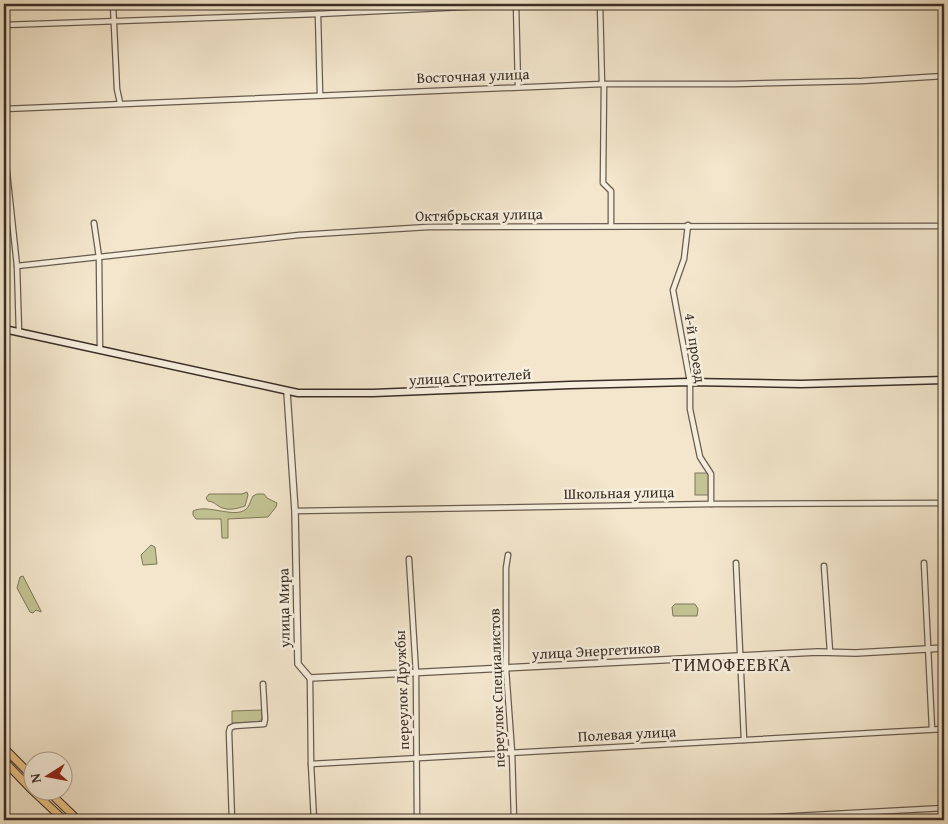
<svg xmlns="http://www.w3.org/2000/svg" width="948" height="824" font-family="'Gentium Book Plus',serif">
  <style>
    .green { fill: #c3c393; stroke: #7e785c }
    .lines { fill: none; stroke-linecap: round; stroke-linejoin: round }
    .minor-casing { stroke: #685c50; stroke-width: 7 }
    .tertiary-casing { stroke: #685c50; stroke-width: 8 }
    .secondary-casing { stroke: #3a2e26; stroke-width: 9 }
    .primary-casing { stroke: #3a2e26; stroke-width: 9 }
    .minor { stroke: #f7efde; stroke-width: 4.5 }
    .tertiary { stroke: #f7efde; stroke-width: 5.5 }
    .secondary { stroke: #f7efde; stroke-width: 6 }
    .primary { stroke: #eac386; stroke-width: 7 }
    .labels { text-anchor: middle; stroke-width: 5; stroke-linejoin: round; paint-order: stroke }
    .street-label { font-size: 15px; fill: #3a2e26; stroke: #f7efde }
    .quarter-label { font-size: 18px; letter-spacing: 1px; fill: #3a2e26; stroke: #f7efde }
  </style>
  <rect width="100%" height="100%" fill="#f3e6cc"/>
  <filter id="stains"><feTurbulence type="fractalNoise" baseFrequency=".004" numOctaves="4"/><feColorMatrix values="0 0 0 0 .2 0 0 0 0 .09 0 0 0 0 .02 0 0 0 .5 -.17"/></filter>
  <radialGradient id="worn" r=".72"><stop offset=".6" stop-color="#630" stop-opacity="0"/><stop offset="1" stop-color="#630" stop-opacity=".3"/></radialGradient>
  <g class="green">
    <rect x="695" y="473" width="14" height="22"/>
    <path d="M247 492 248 495 245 506C236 509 228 511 220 507 215 504 214 502 208 501L206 498 209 494H242Z"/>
    <path d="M257 494H264L267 498 277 503 276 507 268 517 228 519V538H222L221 519H196L193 515V511C208 503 238 521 248 507 250 504 251 499 253 496Z"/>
    <polygon points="151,545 155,547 157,564 143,565 141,555"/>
    <polygon points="23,576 41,611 41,612 36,610 33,613 30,612 17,588 20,577"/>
    <polygon points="675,604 695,604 698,609 697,616 673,616 672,607"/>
    <polygon points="262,710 262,719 258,722 232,723 232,711"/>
  </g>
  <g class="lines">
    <g class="minor-casing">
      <g id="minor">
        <polyline points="113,4 117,89 120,103"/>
        <polyline points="516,4 518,87"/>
        <polyline points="600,4 602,84"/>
        <polyline points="318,14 320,94"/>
        <polyline points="4,25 318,14 526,4"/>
        <polyline points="604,84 603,183 611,191 611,226"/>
        <polyline points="4,109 602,84 735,84 862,81 944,76"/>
        <polyline points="4,144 17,266 19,332"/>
        <polyline points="94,223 99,257 100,350"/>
        <polyline points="688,225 684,259 673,290 690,382 690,409 700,457 711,474 711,504"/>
        <polyline points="17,266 299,235 428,227 944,226"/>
        <polyline points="295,511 711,504 944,503"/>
        <polyline points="508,555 506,568 506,669 512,752 514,820"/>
        <polyline points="409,559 416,673 417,820"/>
        <polyline points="736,563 744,740"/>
        <polyline points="924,563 932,729"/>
        <polyline points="824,566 830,652"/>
        <polyline points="310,678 311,764 314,820"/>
        <polyline points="311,764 944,729"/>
        <polyline points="232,820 229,732 230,728 234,726 264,724 265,719 263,684"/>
        <polyline points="722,820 944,808"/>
      </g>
    </g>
    <g class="tertiary-casing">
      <polyline id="tertiary" points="287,392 295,511 298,664 310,678 818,652 856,653 944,648"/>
    </g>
    <g class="secondary-casing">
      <polyline id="secondary" points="4,329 298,393 373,393 570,385 690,382 801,384 944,380"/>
    </g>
    <g class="primary-casing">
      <g id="primary">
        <polyline points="4,748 32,776"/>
        <polyline points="4,761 32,790"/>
        <polyline points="34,792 64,820"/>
        <polyline points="49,792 78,820"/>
      </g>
    </g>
    <use href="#minor" class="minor"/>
    <use href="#tertiary" class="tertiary"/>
    <use href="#secondary" class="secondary"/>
    <use href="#primary" class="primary"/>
  </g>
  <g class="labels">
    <g class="street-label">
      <text transform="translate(473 76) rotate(-2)" y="5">Восточная улица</text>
      <text transform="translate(479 215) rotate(-1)" y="5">Октябрьская улица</text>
      <text transform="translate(695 348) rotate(81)" y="5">4-й проезд</text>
      <text transform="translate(470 377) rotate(-3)" y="5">улица Строителей</text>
      <text transform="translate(619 493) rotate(-1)" y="5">Школьная улица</text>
      <text transform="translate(284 608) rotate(-91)" y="5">улица Мира</text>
      <text transform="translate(596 651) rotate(-3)" y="5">улица Энергетиков</text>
      <text transform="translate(497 688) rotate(-92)" y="5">переулок Специалистов</text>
      <text transform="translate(402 690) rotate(-92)" y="5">переулок Дружбы</text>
      <text transform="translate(627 734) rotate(-3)" y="5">Полевая улица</text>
    </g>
    <g class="quarter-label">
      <text x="732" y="671">ТИМОФЕЕВКА</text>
    </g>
  </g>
  <rect width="948" height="824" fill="none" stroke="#f3e6cc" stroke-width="20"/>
  <rect x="5" y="5" width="938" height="814" fill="none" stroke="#3a2e26" stroke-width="2.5"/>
  <rect x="10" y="10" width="928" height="804" fill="none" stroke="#3a2e26"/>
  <g transform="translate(48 776) rotate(259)"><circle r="24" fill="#f7efde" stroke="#aba294"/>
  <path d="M0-4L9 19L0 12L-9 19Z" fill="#8f2418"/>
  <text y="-8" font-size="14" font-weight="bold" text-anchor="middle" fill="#3a2e26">N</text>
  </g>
  <rect width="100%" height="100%" filter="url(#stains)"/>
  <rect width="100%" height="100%" fill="url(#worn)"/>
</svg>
